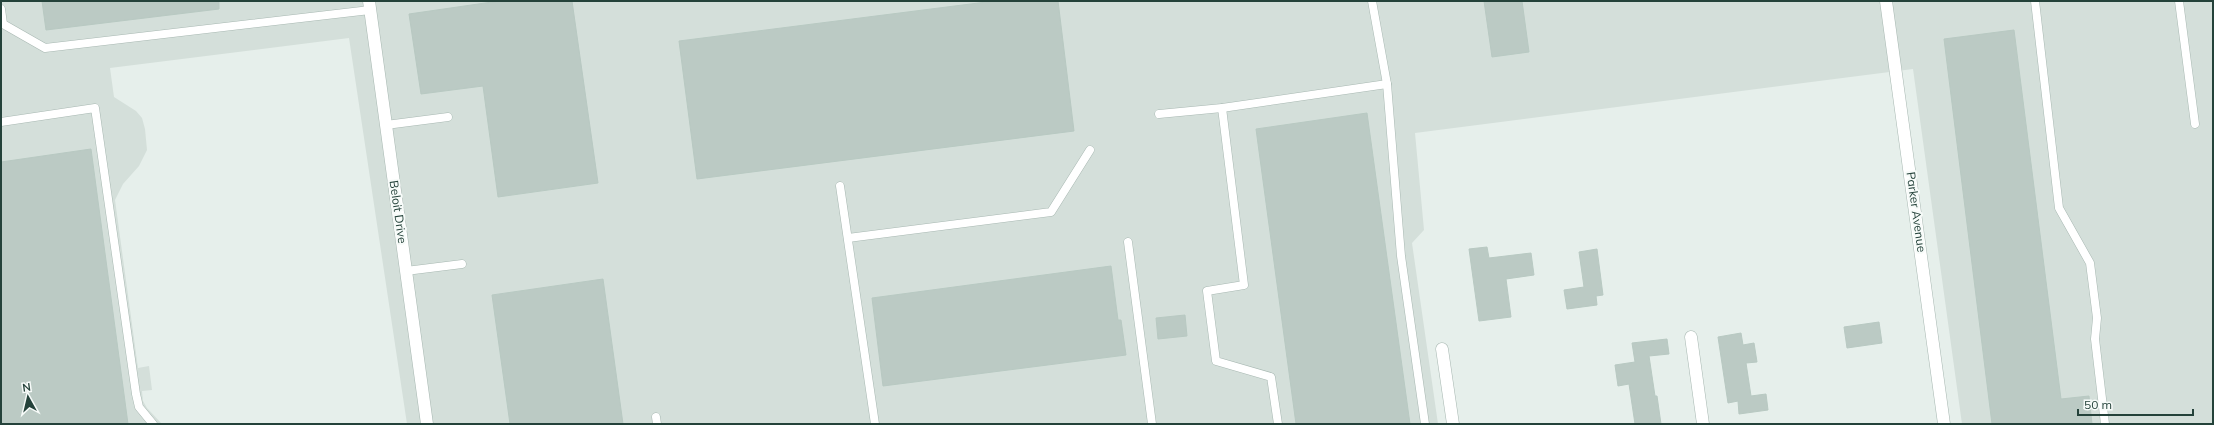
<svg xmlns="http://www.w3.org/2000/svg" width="2214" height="425" font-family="Mulish,sans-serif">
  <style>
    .built { fill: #d4dfda }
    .building { fill: #bbcac4; stroke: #b8c9c2 }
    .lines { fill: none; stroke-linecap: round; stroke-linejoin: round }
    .lane-casing { stroke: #a8b8b2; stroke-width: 9 }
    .street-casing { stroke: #a8b8b2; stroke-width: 13 }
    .lane { stroke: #fff; stroke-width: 8 }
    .street { stroke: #fff; stroke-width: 12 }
    .labels { text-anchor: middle; stroke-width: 4; stroke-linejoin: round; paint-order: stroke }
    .street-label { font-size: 12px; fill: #24423a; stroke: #f7fbf9 }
  </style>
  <rect width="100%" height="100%" fill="#e6efeb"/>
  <polygon class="built" points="1,1 2213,1 2213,424 1962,424 1913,69 1415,133 1424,230 1412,243 1438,424 407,424 349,38 110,68 114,97 136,111 142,118 145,129 147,150 139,166 123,184 115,200 138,368 149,366 152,390 142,391 143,401 147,408 162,424 1,424"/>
  <g class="building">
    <polygon points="42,1 219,1 219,9 46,30"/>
    <polygon points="499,1 572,1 598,183 498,197 483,86 421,94 409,14"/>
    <polygon points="994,1 1058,1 1074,131 697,179 679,41"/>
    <polygon points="1484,1 1522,1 1529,52 1492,57"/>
    <polygon points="2014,30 2061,399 2089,396 2092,424 1992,424 1944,39"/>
    <polygon points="1367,113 1410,424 1296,424 1256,129"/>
    <polygon points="91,149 128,424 1,424 1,162"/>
    <polygon points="1487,247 1489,258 1531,253 1534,275 1506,279 1511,317 1479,321 1469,249"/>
    <polygon points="1597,249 1603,295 1596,296 1597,305 1567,309 1564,290 1584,287 1579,252"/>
    <polygon points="1111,266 1118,320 1121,320 1126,355 883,386 872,298"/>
    <polygon points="603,279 623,424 510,424 492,295"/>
    <polygon points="1185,315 1187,336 1158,339 1156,318"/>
    <polygon points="1879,322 1882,343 1847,348 1844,327"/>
    <polygon points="1741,333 1743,345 1754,343 1757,362 1746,363 1751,396 1766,394 1768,410 1739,414 1738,401 1728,403 1718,337"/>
    <polygon points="1667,339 1669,354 1649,356 1655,396 1657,396 1661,424 1635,424 1629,384 1618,386 1615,365 1635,362 1632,343"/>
  </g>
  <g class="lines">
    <g class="lane-casing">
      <g id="lane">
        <polyline points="1372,1 1387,84 1401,256 1425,424"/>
        <polyline points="2035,1 2059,208 2090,263 2097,318 2095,339 2105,424"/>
        <polyline points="2179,1 2195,124"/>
        <polyline points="1,9 3,24 45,48 370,10"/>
        <polyline points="1222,108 1244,285 1207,291 1216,361 1271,377 1278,424"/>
        <polyline points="1159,114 1222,108 1387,84"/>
        <polyline points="1,122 95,108 136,394 139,407 153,424"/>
        <polyline points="386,125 448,117"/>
        <polyline points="840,186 875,424"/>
        <polyline points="848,238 1051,212 1090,150"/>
        <polyline points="1128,242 1152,424"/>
        <polyline points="406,271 462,264"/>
        <polyline points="656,417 657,424"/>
      </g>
    </g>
    <g class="street-casing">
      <g id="street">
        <polyline points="369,1 427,424"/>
        <polyline points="1886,1 1944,424"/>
        <polyline points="1691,337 1703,424"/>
        <polyline points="1442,349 1453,424"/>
      </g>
    </g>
    <use href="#lane" class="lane"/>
    <use href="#street" class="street"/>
  </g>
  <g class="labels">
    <g class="street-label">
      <text transform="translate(398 212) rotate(82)" y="4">Beloit Drive</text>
      <text transform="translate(1916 212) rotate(82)" y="4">Parker Avenue</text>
    </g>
  </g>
  <rect width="2214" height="425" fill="none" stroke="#24423a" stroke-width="4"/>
  <g transform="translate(28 397) rotate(352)" stroke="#f7fbf9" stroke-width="3" paint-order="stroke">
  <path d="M0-3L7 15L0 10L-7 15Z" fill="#24423a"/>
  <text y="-6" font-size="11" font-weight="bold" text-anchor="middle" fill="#24423a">N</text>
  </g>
  <path d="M2078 409v6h115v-6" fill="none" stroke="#24423a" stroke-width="2"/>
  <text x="2084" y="409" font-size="12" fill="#24423a" stroke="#f7fbf9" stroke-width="3" paint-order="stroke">50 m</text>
</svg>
